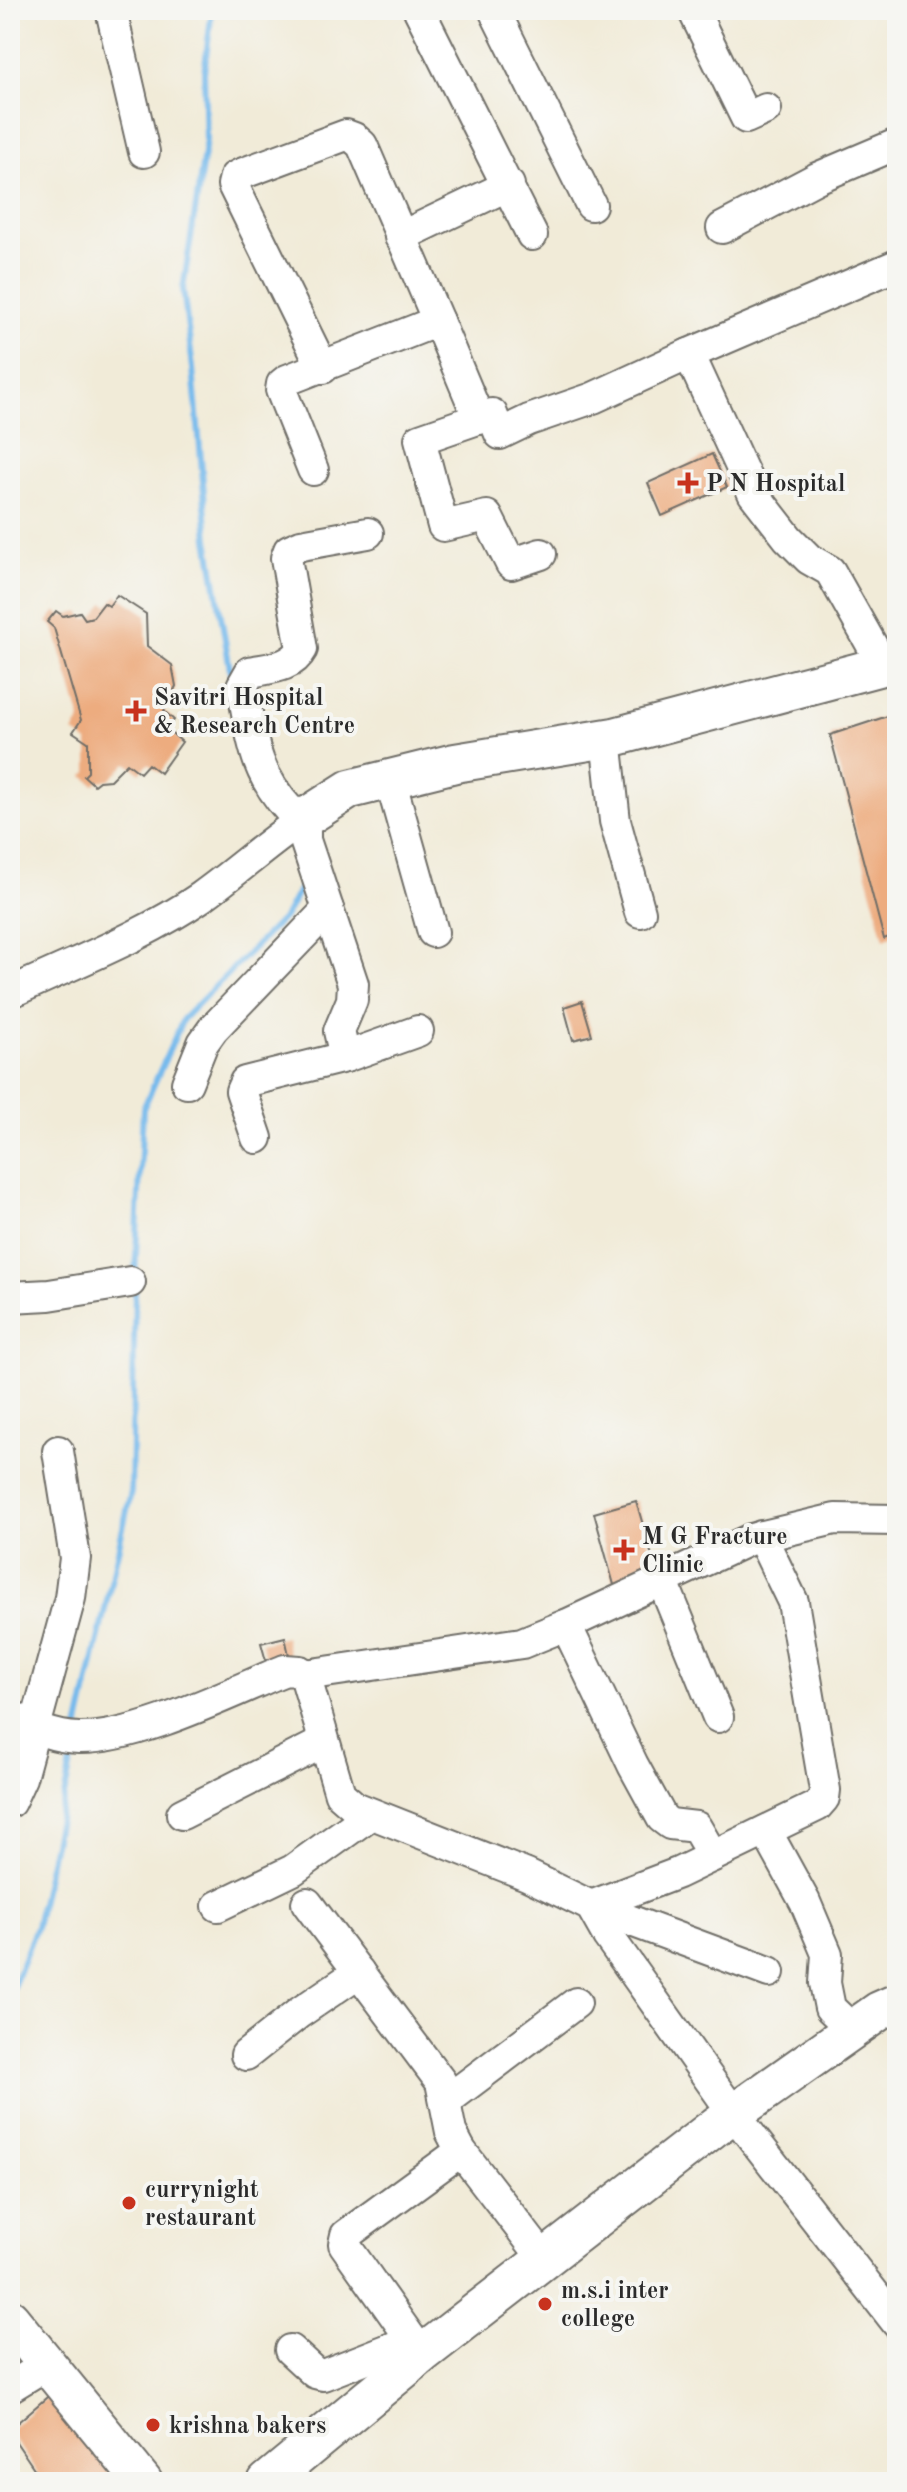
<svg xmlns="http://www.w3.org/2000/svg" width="907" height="2492" font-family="'Old Standard TT',serif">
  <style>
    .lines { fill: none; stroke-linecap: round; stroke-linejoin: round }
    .stream { stroke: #76baec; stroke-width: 6 }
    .building { fill: #edac7f }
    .minor-casing { stroke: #706e68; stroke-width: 34 }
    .major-casing { stroke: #706e68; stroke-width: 42 }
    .minor { stroke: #fff; stroke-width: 30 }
    .major { stroke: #fff; stroke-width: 38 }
    .poi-dot { fill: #c8321e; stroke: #f6f6f2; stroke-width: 3 }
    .labels { text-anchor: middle; stroke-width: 8; stroke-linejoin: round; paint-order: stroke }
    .poi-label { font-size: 24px; font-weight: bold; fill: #2b2b2b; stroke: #f6f6f2; text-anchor: start }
  </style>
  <rect width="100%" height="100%" fill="#f6f6f2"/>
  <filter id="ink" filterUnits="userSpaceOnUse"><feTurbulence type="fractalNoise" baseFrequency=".0125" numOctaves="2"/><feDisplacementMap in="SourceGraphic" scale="16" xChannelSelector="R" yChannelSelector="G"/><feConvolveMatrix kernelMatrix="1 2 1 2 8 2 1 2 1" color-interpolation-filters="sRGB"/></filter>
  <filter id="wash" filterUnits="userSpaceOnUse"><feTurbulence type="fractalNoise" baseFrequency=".006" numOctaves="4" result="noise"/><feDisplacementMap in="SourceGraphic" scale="32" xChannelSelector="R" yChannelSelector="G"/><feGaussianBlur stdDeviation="1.8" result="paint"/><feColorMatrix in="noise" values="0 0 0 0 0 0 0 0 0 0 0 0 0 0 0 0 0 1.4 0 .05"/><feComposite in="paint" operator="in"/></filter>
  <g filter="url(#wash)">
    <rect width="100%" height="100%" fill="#f1ebd8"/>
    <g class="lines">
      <g class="stream">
        <polyline points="212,10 204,73 206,140 183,289 193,368 208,539 232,681"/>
        <polyline points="135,1276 143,1109 183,1019 285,916 307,875"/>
        <polyline points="78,1730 131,1492 135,1291"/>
        <polyline points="10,1995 36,1927 75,1745"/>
      </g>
    </g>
    <g id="blocks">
      <g class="building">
        <polygon points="712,454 727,487 662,516 648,483"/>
        <polygon points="117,595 146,614 147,646 172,665 176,686 164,711 174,720 167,729 182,742 160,773 148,764 140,773 127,763 110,780 99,781 94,785 84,776 88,772 88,742 73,732 81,720 54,628 47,622 56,611 63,616 80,612 85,619 93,617 104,603 109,606"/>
        <polygon points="897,713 897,934 884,939 830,735"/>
        <polygon points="582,1001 592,1035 573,1040 564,1007"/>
        <polygon points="636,1501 659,1580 616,1592 594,1513"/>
        <polygon points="285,1637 289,1655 266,1661 261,1643"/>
        <polygon points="53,2392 121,2482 44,2482 39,2476 10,2433 10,2429"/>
      </g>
    </g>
  </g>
  <g filter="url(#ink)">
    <use href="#blocks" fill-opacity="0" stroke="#706e68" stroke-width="2"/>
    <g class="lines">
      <g class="minor-casing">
        <g id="minor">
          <polyline points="111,10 144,152"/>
          <polyline points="419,10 532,235"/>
          <polyline points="494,10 591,205"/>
          <polyline points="693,10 746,118 766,109"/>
          <polyline points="722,228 817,178 897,144"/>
          <polyline points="400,237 509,185"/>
          <polyline points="689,354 897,265"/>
          <polyline points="323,368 233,185 235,177 241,174 346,135 354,138 362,145 438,321"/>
          <polyline points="313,470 281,390 282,384 287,380 438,321 479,419"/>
          <polyline points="541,554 511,564 487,516 443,526 420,439 492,414 500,434 529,420 593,398 689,354 753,493 788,538 809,559 830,571 883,665"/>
          <polyline points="606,738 615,821 640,912"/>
          <polyline points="390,779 433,932"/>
          <path d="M310 814 291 812C253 771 252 737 242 686L250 672C269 668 292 668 302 649L286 558 289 550 301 545 368 533"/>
          <polyline points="305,818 305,840 353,984 352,1000 339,1031 345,1057"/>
          <path d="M10 993C73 963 143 937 201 897 236 872 268 843 303 819"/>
          <polyline points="187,1083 203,1043 213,1029 328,909"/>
          <polyline points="257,1138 241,1091 245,1082 345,1057 418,1031"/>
          <polyline points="10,1297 49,1295 130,1282"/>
          <polyline points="662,1580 718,1717"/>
          <polyline points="305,1675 522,1643 566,1625"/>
          <path d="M10 1714C31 1728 54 1737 79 1738 138 1739 229 1693 285 1670L300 1671 305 1675 340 1794 355 1807 527 1875 591 1906 608 1936 734 2114 897 2323"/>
          <polyline points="10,1802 21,1778 70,1598 75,1558 58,1451"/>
          <polyline points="182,1814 324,1742"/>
          <polyline points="766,1831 805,1902 827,1954 825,1983 830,2008 853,2030"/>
          <polyline points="713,1856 696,1827 670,1824 662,1818 633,1765 566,1625 751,1539 835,1519 897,1520"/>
          <polyline points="307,1903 441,2082 451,2132 461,2151 544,2259"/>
          <polyline points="218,1906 293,1870 371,1814"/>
          <polyline points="591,1906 678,1873 817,1806 824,1798 825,1790 793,1602 761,1536"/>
          <polyline points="591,1906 769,1972"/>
          <polyline points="246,2055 299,2013 359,1972"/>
          <polyline points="446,2101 576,2003"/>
          <polyline points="290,2350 315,2373 323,2375 412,2340"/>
          <polyline points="422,2354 344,2244 346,2235 461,2151"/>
          <polyline points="10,2387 46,2365"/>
        </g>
      </g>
      <g class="major-casing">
        <g id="major">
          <polyline points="303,819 350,789 455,763 614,737 897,662"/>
          <polyline points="10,2319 143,2482"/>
          <polyline points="267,2482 422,2354 716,2126 879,2011 897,2003"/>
        </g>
      </g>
      <use href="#minor" class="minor"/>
      <use href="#major" class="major"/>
    </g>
  </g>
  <g class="poi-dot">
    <path d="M684 471h8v8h8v8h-8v8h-8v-8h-8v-8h8z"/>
    <path d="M132 699h8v8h8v8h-8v8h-8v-8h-8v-8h8z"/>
    <path d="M620 1538h8v8h8v8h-8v8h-8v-8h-8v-8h8z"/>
    <circle cx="129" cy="2203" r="8"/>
    <circle cx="545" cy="2304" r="8"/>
    <circle cx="153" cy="2425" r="8"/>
  </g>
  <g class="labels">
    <g class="poi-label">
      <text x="706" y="491">P N Hospital</text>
      <text x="154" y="705">Savitri Hospital<tspan x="154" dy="28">&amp; Research Centre</tspan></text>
      <text x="642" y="1544">M G Fracture<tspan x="642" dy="28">Clinic</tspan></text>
      <text x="145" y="2197">currynight<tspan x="145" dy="28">restaurant</tspan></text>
      <text x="561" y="2298">m.s.i inter<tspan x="561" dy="28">college</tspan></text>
      <text x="169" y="2433">krishna bakers</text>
    </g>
  </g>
  <rect width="907" height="2492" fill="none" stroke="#f6f6f2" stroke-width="40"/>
</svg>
